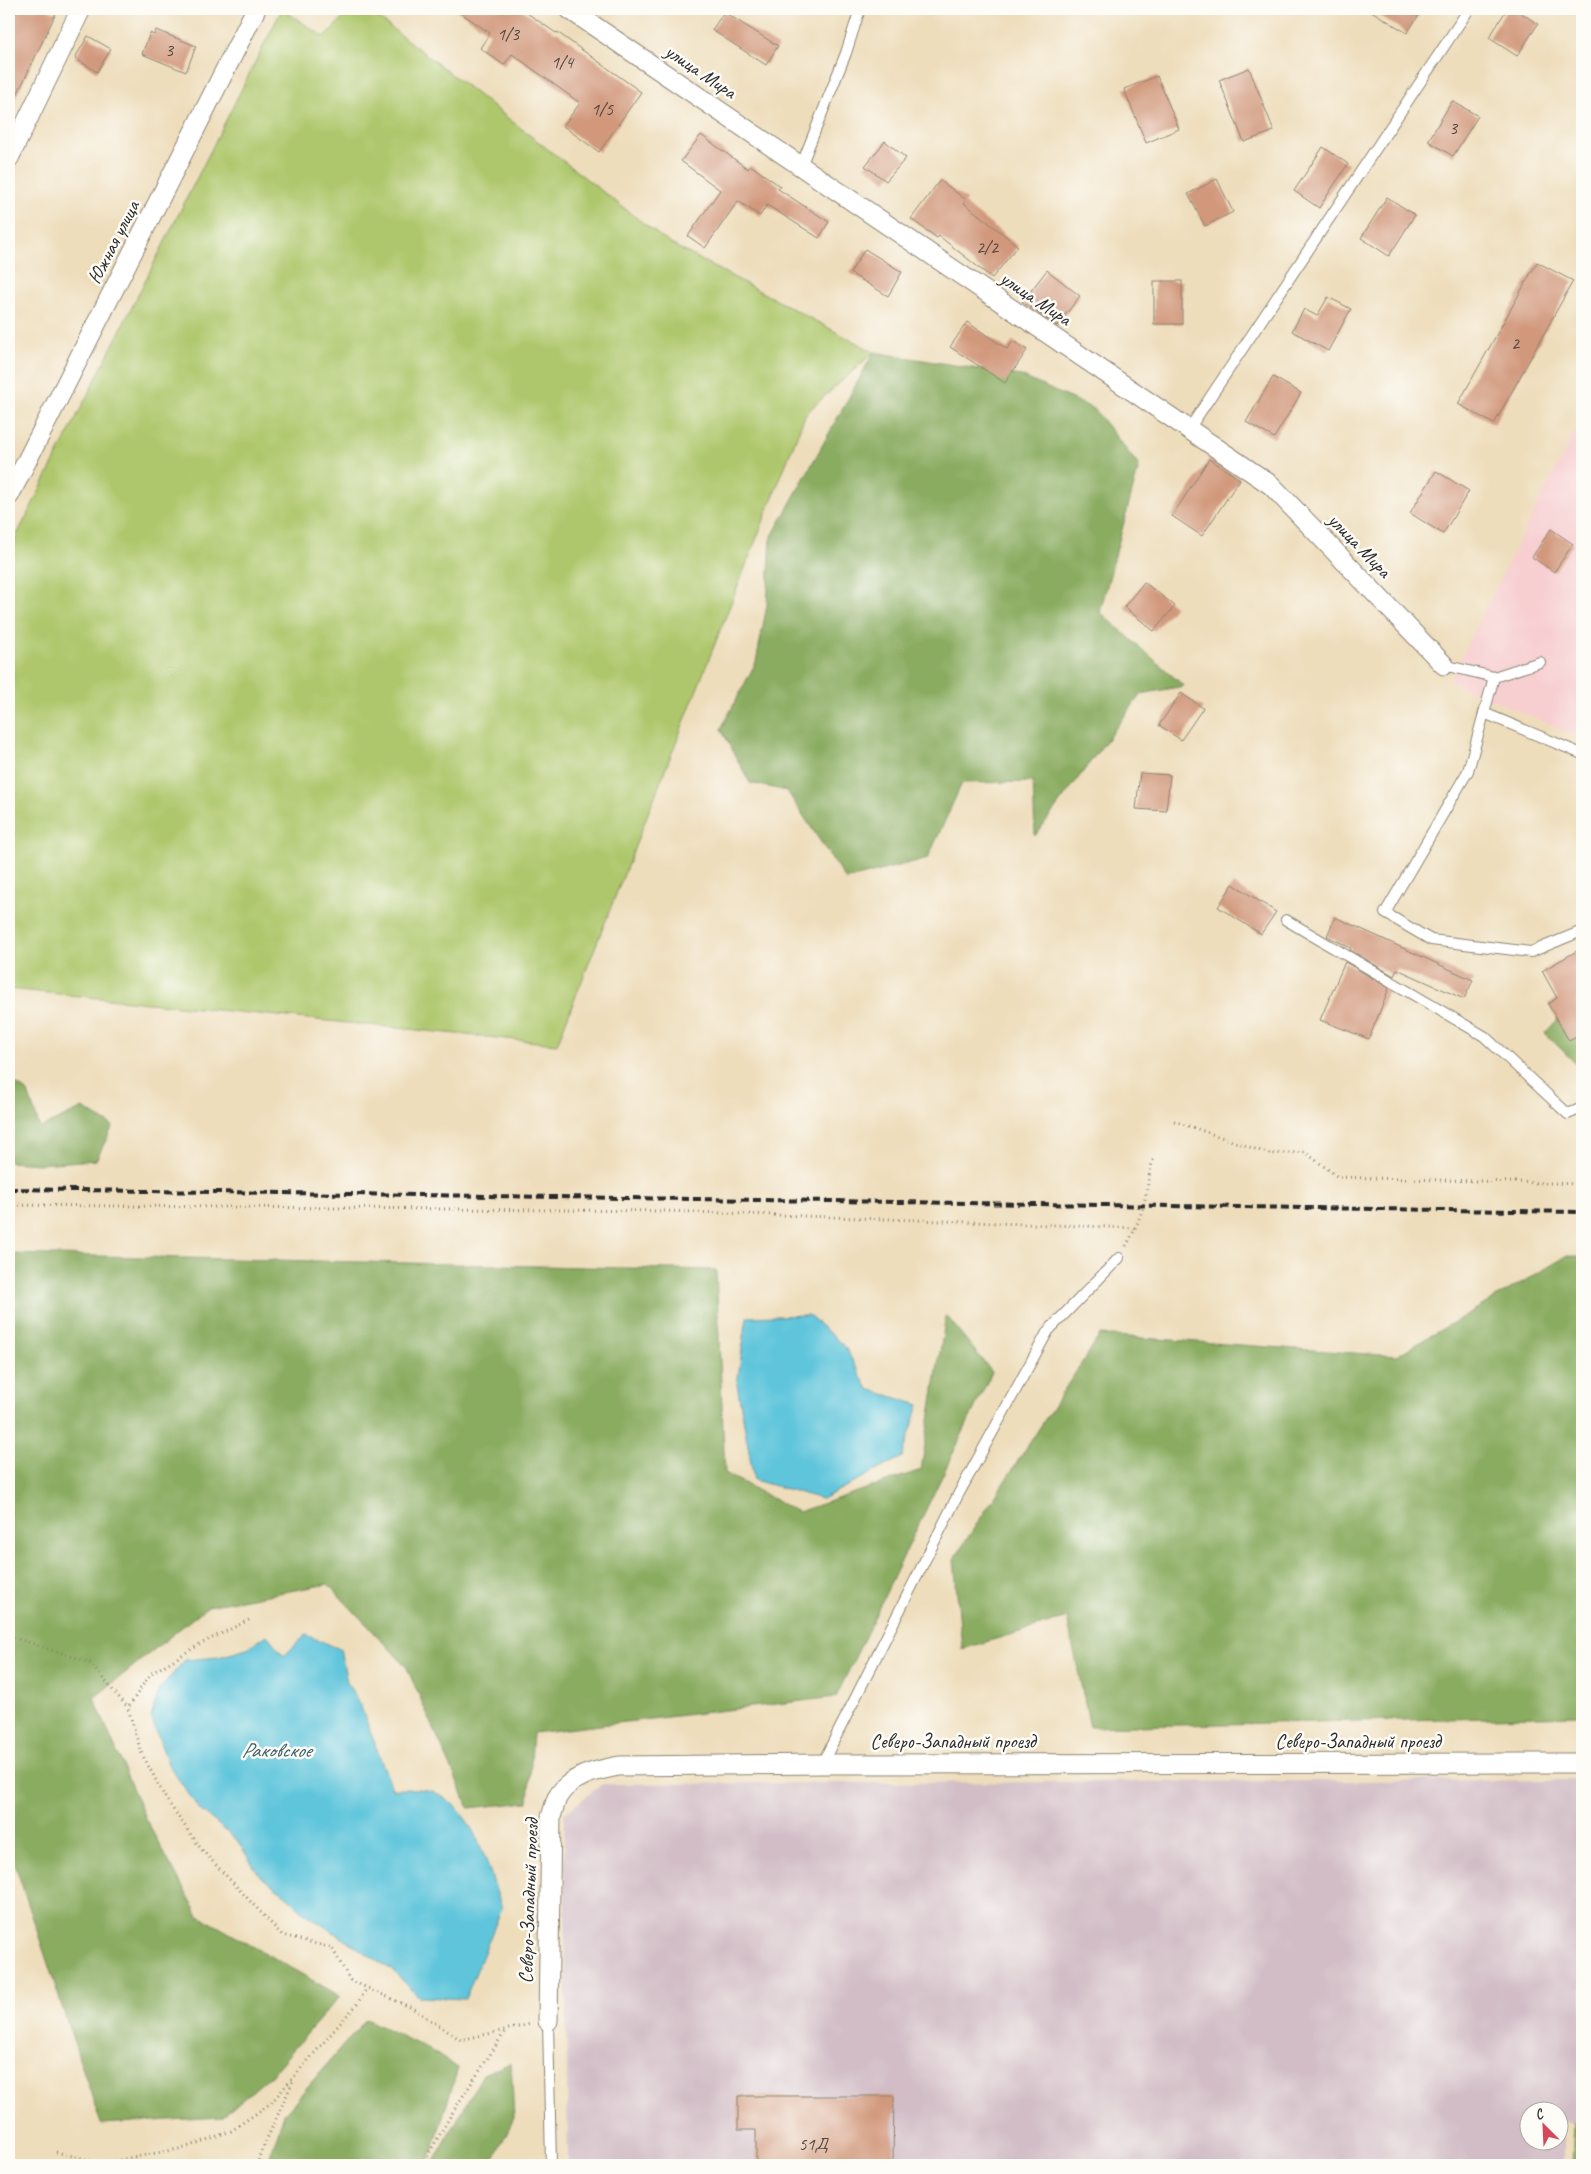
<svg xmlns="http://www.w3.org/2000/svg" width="1591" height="2174" font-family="Caveat,sans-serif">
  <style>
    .built { fill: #f7cfd1 }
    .industrial { fill: #d2bdc6; fill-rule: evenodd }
    .green { fill: #aec76c; stroke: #6c794c }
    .forest { fill: #8aac60; stroke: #5a6c46 }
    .water { fill: #5ec5db; stroke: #447883 }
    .building { fill: #d1987c }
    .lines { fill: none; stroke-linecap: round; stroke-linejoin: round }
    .service-casing { stroke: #8c8473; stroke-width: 12 }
    .minor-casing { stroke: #8c8473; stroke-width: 21 }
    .path { stroke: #8c8473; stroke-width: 3; stroke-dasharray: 1 4; stroke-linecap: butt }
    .service { stroke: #fff; stroke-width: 10 }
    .minor { stroke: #fff; stroke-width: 19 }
    .rail { stroke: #2b2b2b; stroke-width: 4; stroke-dasharray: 8 4; stroke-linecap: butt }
    .labels { text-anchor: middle; stroke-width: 5; stroke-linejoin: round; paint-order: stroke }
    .number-label { font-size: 18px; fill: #54463f }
    .street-label { font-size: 20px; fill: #2b2b2b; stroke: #fdfcf7 }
    .water-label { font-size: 21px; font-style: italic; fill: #3d6169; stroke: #fdfcf7 }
  </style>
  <rect width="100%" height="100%" fill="#fdfcf7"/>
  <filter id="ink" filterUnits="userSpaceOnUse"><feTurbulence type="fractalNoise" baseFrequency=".02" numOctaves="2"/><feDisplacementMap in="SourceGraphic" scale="10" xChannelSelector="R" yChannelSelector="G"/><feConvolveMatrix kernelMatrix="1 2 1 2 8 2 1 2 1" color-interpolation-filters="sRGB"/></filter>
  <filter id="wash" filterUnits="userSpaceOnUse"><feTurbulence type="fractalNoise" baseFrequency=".0096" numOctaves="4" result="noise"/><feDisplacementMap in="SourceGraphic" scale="20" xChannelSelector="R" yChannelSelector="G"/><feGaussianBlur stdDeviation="1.12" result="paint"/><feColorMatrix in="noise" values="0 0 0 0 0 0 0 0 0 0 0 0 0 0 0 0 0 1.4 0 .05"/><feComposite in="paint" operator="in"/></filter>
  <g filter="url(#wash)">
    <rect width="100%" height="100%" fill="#edb"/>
    <g class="built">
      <polygon points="1582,417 1582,738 1449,681"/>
      <polygon points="9,439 19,445 9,465"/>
    </g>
    <path class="industrial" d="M1582 1780V2127L1563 2121V2165H568L564 1814 602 1784ZM1528 2112H1558V2142H1528Z"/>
    <polygon class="green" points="282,9 324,37 352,9 367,9 669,243 874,352 806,413 557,1044 9,989 9,551"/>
    <g class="forest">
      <polygon points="874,352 1021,376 1094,409 1139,466 1100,612 1184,686 1141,694 1035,836 1033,782 962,783 928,858 846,880 787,791 750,783 721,729 756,662 767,605 771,538"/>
      <polygon points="1582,994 1582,1070 1545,1033"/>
      <polygon points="9,1079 28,1092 40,1128 83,1108 113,1126 96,1160 39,1164 9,1162"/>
      <polygon points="9,1254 716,1270 725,1473 798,1512 921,1470 946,1315 992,1372 836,1697 533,1733 528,1802 469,1808 406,1666 328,1584 208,1606 94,1698 145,1818 198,1915 340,1996 271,2075 222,2117 101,2124 9,1846"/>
      <polygon points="1567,1256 1582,1256 1582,1716 1090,1727 1067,1618 962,1649 954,1559 1100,1335 1396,1356"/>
      <polygon points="366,2019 430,2050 458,2068 428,2165 267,2165 284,2114"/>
      <polygon points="511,2063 514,2118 491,2165 432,2165 483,2074"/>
      <polygon points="1574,2123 1582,2130 1582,2165 1572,2165"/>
    </g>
    <g class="water">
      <polygon points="809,1315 845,1347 868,1389 919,1405 902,1457 822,1499 754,1480 737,1384 747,1317"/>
      <path d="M267 1635 284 1656 306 1635 340 1649 347 1682 361 1707 392 1789C404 1790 422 1787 434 1792 476 1810 488 1869 502 1908L465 1999 419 1997 392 1970 307 1915 281 1891 260 1876 237 1840 199 1809 168 1764 151 1717 159 1690 185 1660 219 1657 247 1649Z"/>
    </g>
    <g id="blocks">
      <g class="building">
        <polygon points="17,9 46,9 56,13 9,112 9,26"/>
        <polygon points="455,9 521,9 556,33 557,32 641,92 599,152 563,126 580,103 512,54 504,65 480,48 490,33"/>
        <polygon points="1368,9 1423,9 1407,33"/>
        <polygon points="1507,9 1515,9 1538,24 1517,56 1489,38"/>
        <polygon points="724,12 778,46 766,65 712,30"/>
        <polygon points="156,30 196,46 186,72 142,54 150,33 154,35"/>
        <polygon points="88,36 111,49 97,72 75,58"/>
        <polygon points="1249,68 1274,131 1244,142 1219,80"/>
        <polygon points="1157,76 1179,129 1146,143 1124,89"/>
        <polygon points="1452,101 1478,116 1453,156 1428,141"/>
        <polygon points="701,135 748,169 750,165 780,186 778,189 829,222 819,238 767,205 760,216 738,201 705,248 688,236 720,190 681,161"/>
        <polygon points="885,141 906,158 886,181 865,166"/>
        <polygon points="1323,147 1348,164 1319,208 1294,191"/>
        <polygon points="1217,179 1233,212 1205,226 1188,194"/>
        <polygon points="940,180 966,200 964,203 1018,246 992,278 939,236 937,238 911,219"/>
        <polygon points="1387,197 1415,215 1389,256 1361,238"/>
        <polygon points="865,249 902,272 888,296 850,273"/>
        <polygon points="1537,262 1573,281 1494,424 1458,404"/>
        <polygon points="1047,270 1080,296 1057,326 1022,302"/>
        <rect x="1154" y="281" width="28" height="43"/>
        <polygon points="1328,297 1351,309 1328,351 1292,331 1304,309 1317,316"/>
        <polygon points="967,322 1007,349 1013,341 1027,350 1005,383 950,347"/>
        <polygon points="1273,377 1301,393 1274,438 1246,422"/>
        <polygon points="1209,459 1240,479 1202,536 1172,516"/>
        <polygon points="1436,471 1469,491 1443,534 1410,513"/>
        <polygon points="1551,529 1573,544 1554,572 1532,557"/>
        <polygon points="1144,582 1175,606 1154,631 1124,607"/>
        <polygon points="1181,693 1203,708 1181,740 1159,725"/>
        <polygon points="1140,773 1170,775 1166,811 1136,809"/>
        <polygon points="1233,884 1276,912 1261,934 1218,907"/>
        <polygon points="1335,917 1473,980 1464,999 1397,969 1394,976 1350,950 1351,948 1327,936"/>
        <polygon points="1582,948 1582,1034 1569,1041 1548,1004 1557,998 1542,971"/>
        <polygon points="1345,962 1389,988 1369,1039 1320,1020"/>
        <polygon points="738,2096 894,2096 893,2165 756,2165 756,2130 738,2130"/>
      </g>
    </g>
  </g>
  <g filter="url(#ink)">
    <use href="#blocks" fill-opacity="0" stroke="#8c8473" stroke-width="1"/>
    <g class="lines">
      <g class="service-casing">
        <g id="service">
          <polyline points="801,166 846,53 860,9"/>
          <polyline points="1189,429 1469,9"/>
          <polyline points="1444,665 1494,677 1540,662"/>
          <polyline points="1494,677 1468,771 1385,913 1431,940 1531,952 1582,931"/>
          <polyline points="1484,713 1582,754"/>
          <polyline points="1286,920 1484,1036 1568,1114 1582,1108"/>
          <polyline points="822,1764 958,1495 1048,1331 1119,1258"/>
          <polyline points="548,2021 551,2165"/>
        </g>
      </g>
      <g class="minor-casing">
        <g id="minor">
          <polyline points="569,9 1271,485 1444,665"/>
          <polyline points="9,158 81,9"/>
          <polyline points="9,496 256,9"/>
          <path d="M548 2021 551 1817C553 1811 555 1803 557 1798 569 1776 597 1770 619 1766L822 1764 1582 1763"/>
        </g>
      </g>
      <g class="path">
        <polyline points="1174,1121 1270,1154 1305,1152 1338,1177 1582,1184"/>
        <polyline points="9,1205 665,1211 1136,1228"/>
        <path d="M1126 1246C1133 1234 1139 1221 1143 1207 1148 1190 1148 1174 1154 1157"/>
        <polyline points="249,1620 202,1643 150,1674 128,1708 141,1752 166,1799 201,1849 282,1935 332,1948 350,1980 412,2008 461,2040 531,2024"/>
        <polyline points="9,1636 89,1662 128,1708"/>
        <polyline points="56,2152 102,2163 184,2148 231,2131 271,2103 357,2004 367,1988"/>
        <polyline points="260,2165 258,2159 293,2081"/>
        <polyline points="422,2165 454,2110 506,2030"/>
      </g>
      <use href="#service" class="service"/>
      <use href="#minor" class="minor"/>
      <polyline class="rail" points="9,1189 1582,1212"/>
    </g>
  </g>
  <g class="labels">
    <g class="number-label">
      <text x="508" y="40">1/3</text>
      <text x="169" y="56">3</text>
      <text x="562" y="68">1/4</text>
      <text x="602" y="115">1/5</text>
      <text x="1453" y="134">3</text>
      <text x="987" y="253">2/2</text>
      <text x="1515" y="349">2</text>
      <text x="813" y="2150">51Д</text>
    </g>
    <g class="street-label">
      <text transform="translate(701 71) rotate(34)" y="7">улица Мира</text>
      <text transform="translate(113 242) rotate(-63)" y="7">Южная улица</text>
      <text transform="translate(1036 298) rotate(34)" y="7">улица Мира</text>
      <text transform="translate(1360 545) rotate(46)" y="7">улица Мира</text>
      <text x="953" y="1748">Северо-Западный проезд</text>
      <text x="1358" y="1748">Северо-Западный проезд</text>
      <text transform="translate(528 1901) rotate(-88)" y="7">Северо-Западный проезд</text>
    </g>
    <g class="water-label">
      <text x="276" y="1757">Раковское</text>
    </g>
  </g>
  <rect width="1591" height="2174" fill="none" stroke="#fdfcf7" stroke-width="30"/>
  <g transform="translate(1544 2126) rotate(336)"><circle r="24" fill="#fdfcf7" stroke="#a9a8a5"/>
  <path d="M0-4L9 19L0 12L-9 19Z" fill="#d1495b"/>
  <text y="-8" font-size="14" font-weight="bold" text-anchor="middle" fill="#2b2b2b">С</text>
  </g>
</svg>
